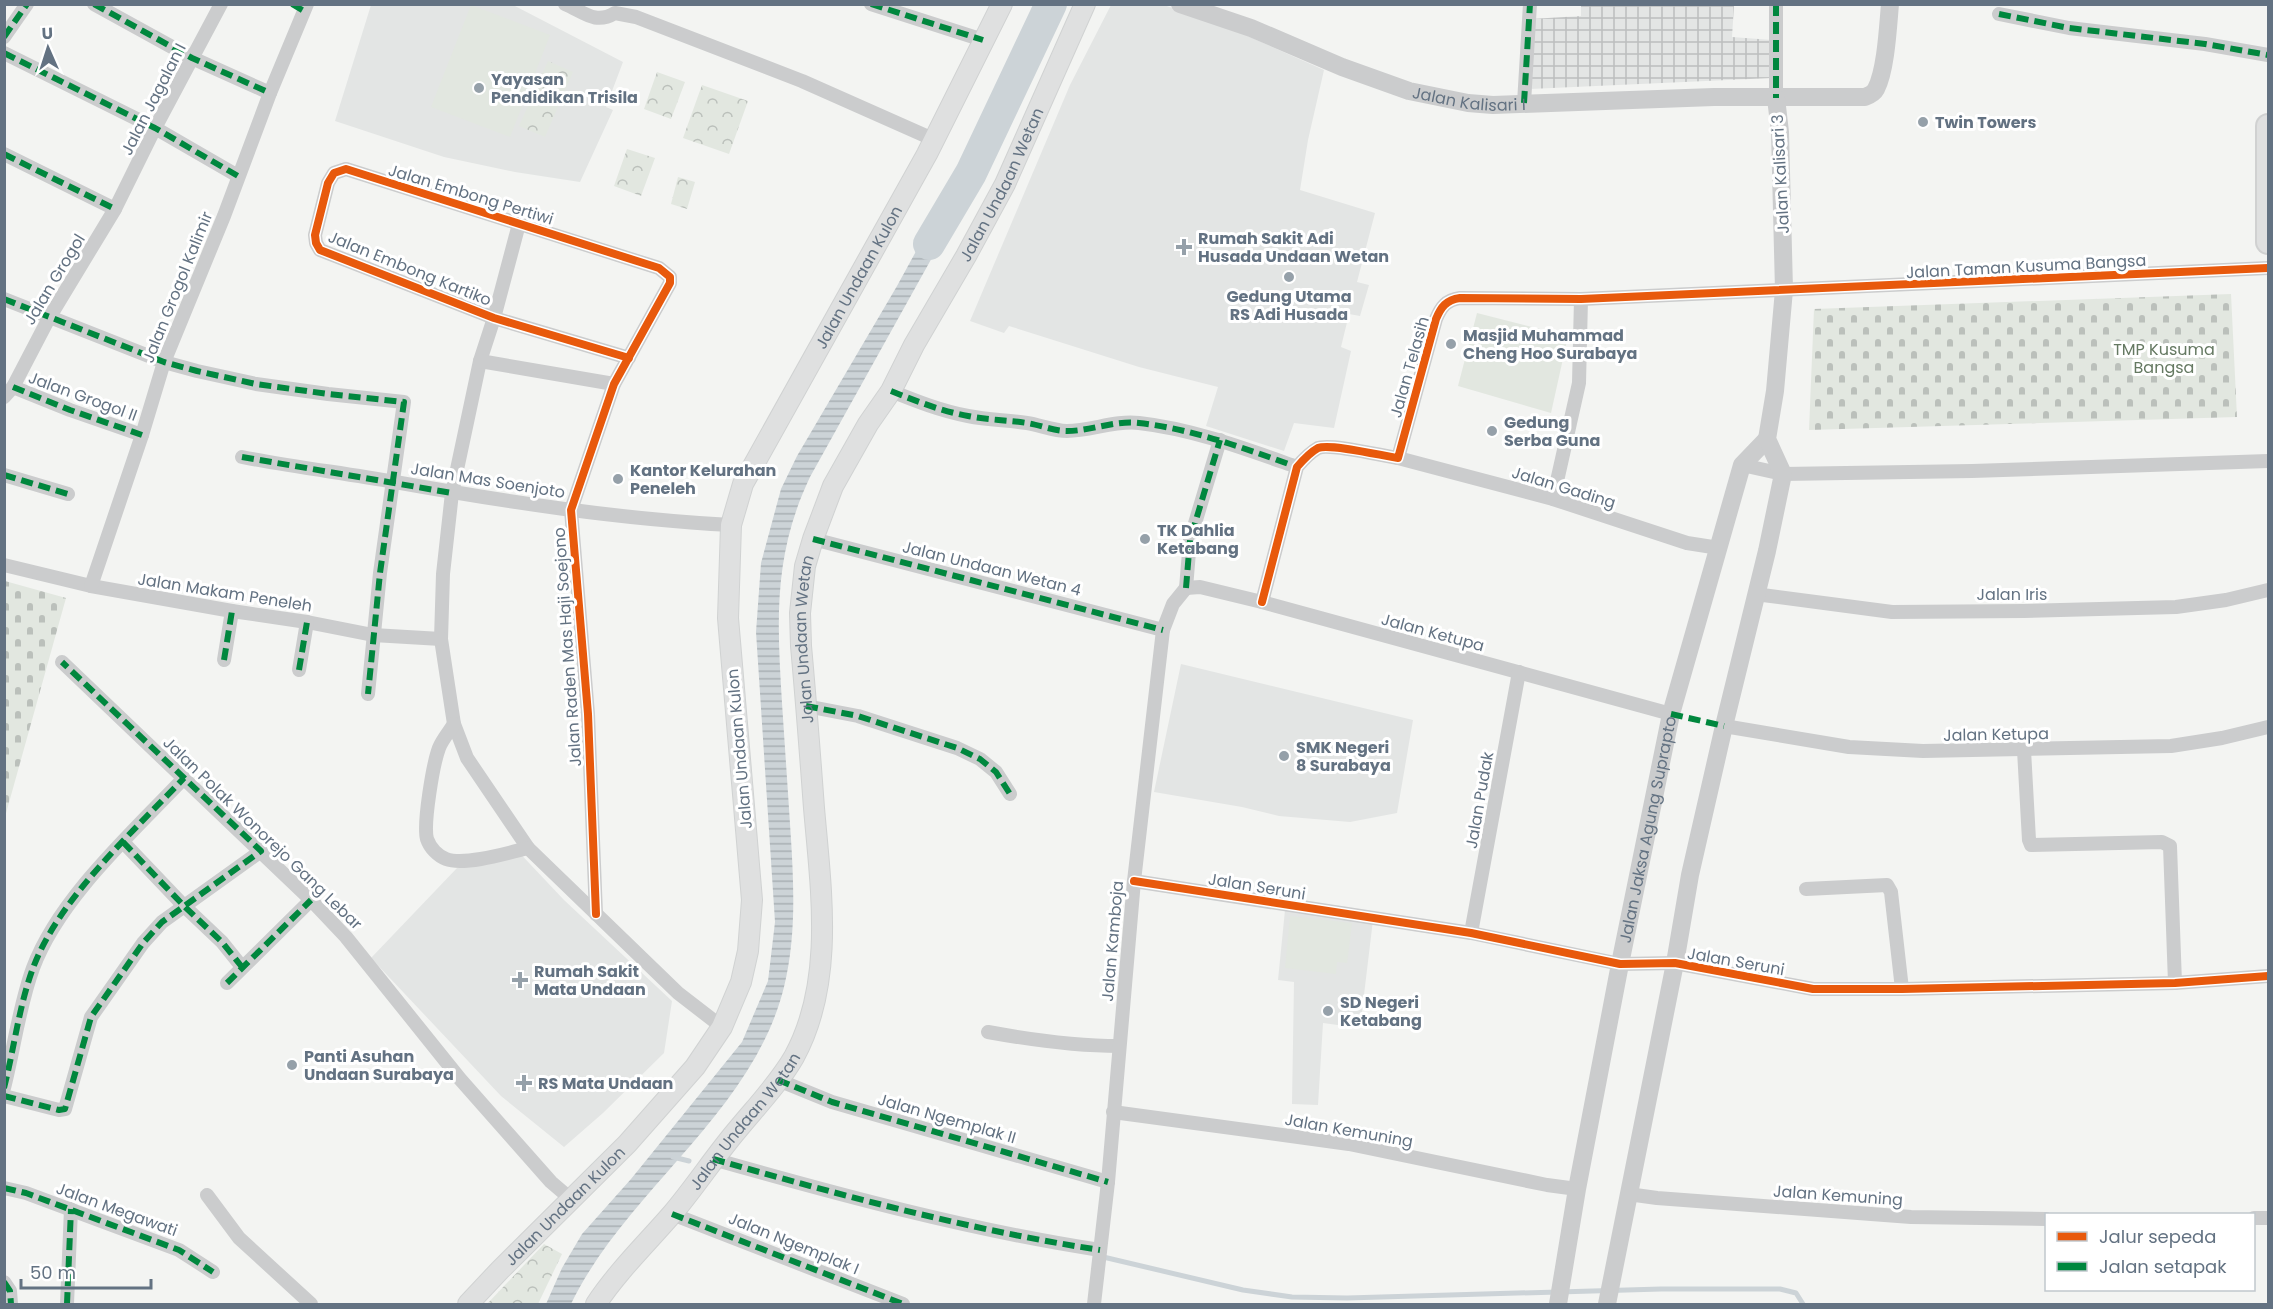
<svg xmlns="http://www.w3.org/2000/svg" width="2273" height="1309" font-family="Poppins,sans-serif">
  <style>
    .built { fill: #e3e5e4 }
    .industrial { fill: url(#industrial-grid) }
    .grass { fill: #e2e7e0 }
    .cemetery { fill: url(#cemetery-stones) }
    .park { fill: url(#park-crowns) }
    .water { fill: url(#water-rules) }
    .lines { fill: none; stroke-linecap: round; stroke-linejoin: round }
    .stream { stroke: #ccd3d7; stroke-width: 5 }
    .river { stroke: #ccd3d7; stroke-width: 32 }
    .secondary-casing { stroke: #d0d2d2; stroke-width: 22 }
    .trunk-casing { stroke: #d0d1d1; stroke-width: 26 }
    .minor { stroke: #cbcccd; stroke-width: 14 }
    .tertiary { stroke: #cbcccd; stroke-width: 18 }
    .secondary { stroke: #dfe0e0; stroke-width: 20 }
    .trunk { stroke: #dfe0e0; stroke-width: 22 }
    .quiet { stroke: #00873e; stroke-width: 6; stroke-dasharray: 12 6; stroke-linecap: butt }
    .cycleway-casing { stroke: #fff; stroke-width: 11 }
    .cycleway { stroke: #e8590c; stroke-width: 8 }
    .poi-dot { fill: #95a0a9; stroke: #fff; stroke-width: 2 }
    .labels { text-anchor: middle; stroke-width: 6; stroke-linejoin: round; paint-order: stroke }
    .poi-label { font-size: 16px; font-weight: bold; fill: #637282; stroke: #fff; text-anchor: start }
    .street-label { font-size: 16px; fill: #637282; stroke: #fff }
    .park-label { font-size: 16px; fill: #657962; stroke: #fff }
  </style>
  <defs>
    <pattern id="industrial-grid" width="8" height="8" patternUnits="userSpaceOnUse" patternTransform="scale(1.5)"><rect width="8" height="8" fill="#e3e5e4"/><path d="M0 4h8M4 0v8" fill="none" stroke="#bcbebe"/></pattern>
    <pattern id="cemetery-stones" width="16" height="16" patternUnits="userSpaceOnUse" patternTransform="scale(1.5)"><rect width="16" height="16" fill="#e2e7e0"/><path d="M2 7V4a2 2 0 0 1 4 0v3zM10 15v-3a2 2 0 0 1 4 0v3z" fill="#bbc0bb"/></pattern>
    <pattern id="park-crowns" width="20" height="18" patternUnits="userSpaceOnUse" patternTransform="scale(1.5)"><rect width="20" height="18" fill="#e2e7e0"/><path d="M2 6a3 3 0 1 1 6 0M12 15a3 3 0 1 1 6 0" fill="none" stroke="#bbc0bb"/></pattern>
    <pattern id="water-rules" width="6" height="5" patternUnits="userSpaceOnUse" patternTransform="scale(1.5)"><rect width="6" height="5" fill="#ccd3d7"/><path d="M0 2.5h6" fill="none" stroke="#a9b0b4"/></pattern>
  </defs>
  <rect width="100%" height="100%" fill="#f3f4f2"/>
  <g class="built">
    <polygon points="371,5 513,5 623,62 606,107 613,110 580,182 515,172 444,157 335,121"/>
    <polygon points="1111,5 1164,5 1241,33 1324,70 1308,140 1300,190 1375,213 1357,282 1369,285 1360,316 1349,314 1341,347 1351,351 1334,428 1294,423 1284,451 1206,426 1218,387 1139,367 1009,326 1004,333 970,321 1070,85"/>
    <polygon points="1181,664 1413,720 1397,813 1350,822 1279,816 1242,807 1154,792"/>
    <polygon points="513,846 564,900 672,1001 664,1053 603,1113 564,1147 501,1096 371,958 457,868"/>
    <polygon points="1285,910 1373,920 1360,1028 1323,1023 1318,1105 1292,1104 1294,982 1278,980"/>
  </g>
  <polygon class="industrial" points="1581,5 1734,5 1732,37 1772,40 1772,78 1530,89 1531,19 1581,16"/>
  <g class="grass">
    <polygon points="471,5 550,35 510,137 431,107"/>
    <polygon points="1477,313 1568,336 1551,413 1458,386"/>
    <polygon points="1290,916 1352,923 1347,963 1337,962 1336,974 1285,968"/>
  </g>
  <g class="cemetery">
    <polygon points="2231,294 2237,417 1809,430 1814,309"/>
    <polygon points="5,581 66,598 5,817 4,581"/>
  </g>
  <g class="park">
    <polygon points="548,61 573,72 545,137 519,126"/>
    <polygon points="657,72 685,82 671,119 644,109"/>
    <polygon points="702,85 748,101 729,154 683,138"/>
    <polygon points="627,149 655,158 641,196 614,186"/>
    <polygon points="678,177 695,182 687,209 671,204"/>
    <polygon points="544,1244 562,1254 538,1304 487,1304"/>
  </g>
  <path class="water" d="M943 202 958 211 810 477C773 555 777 620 782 703 785 748 788 793 791 839 794 889 796 938 784 987 753 1113 626 1190 571 1304H546L562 1268 582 1234 631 1179 742 1042 768 981 775 922 756 632 761 563 781 489 797 456 897 286Z"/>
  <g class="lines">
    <g class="stream">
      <polyline points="673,1157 689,1161"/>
      <polyline points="1099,1256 1243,1290 1292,1297 1347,1298 1661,1289 1780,1289 1796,1293 1803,1304"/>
    </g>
    <polyline class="river" points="929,244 971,173 1051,4"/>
    <g class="secondary-casing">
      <g id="secondary">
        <path id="s3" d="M468 1304 500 1270 627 1144 695 1067 722 1027 741 982 748 951 752 900 728 618 731 525 743 484 927 154 1002 4"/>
        <path id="s4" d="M596 1304C618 1271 646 1244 672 1214 695 1187 715 1156 738 1129 757 1106 779 1083 794 1057 835 982 821 890 814 808 810 754 806 700 801 646L800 613 805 566 813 539 833 486 868 424 891 391 914 345 966 256 1005 184 1085 4"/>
      </g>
    </g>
    <g class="trunk-casing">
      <polyline id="trunk" points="2268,126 2268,242"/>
    </g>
    <g class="minor">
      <polyline points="94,4 192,58 270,93"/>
      <path d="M565 4C584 12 595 25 615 13L636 17 802 81 935 140"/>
      <polyline points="871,4 983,40"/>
      <polyline points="1776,4 1776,98"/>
      <polyline points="1999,14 2069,28 2205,44 2268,55"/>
      <polyline points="4,37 27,4"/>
      <polyline points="4,53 155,128 238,176"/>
      <polyline points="1524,103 1530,4"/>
      <polyline points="4,154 115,209"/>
      <polyline points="519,224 494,318 480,361 452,493 443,574 441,639 454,724 467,758 528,848 678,993 722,1027"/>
      <polyline points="4,299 164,362 197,371 256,384 328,394 404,402 380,573 368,694"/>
      <polyline points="480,361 614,384"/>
      <polyline points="13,387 70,410 142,435"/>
      <path d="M891 391C916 401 941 411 968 416 988 420 1007 420 1027 423 1040 425 1054 431 1067 431 1091 431 1115 420 1139 423 1193 429 1246 449 1297 467"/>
      <polyline points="4,397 13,387 49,318 115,209 155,128 221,4"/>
      <path d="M242 457C293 467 344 473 395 482 507 502 618 519 731 525"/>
      <polyline points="1398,458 1553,499 1687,543 1719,548"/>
      <polyline points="1742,465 1783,474 1972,471 2268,461"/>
      <polyline points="4,475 68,494"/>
      <polyline points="1553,499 1579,383 1581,299"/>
      <polyline points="813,539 1163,630"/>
      <polyline points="4,565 91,586 232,611 307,622 373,635 441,639"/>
      <polyline points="91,586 142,435 164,362 224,216 270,93 307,4"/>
      <polyline points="1186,588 1200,587 1262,602 1671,714"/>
      <polyline points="1186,588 1190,540 1220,440"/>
      <polyline points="1755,594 1892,612 2024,611 2176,607 2226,600 2268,590"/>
      <path d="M1262 602 1297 467C1303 460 1309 453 1318 448 1330 443 1383 456 1398 458L1436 319C1441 307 1446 300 1460 298L1581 299 2268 268"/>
      <polyline points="224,660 232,611"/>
      <polyline points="62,662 311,900 346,937 460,1079 551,1182 572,1200"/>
      <polyline points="299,670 307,622"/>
      <polyline points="806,706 858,716 957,748 980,759 996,772 1010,794"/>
      <path d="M454 724C449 732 442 740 439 748 433 764 423 824 427 839 430 848 438 856 446 859 464 866 508 853 528 848"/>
      <polyline points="1724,726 1849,747 1923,751 2171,746 2222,738 2268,727"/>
      <polyline points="2024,750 2029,840 2031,845 2162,842 2170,846 2175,983"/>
      <polyline points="123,842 184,906 222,942 242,967"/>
      <polyline points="1134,881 1471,933 1620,964 1675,963 1813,989 1902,989 2175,983 2268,976"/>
      <polyline points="1806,889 1887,885 1891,892 1902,989"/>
      <polyline points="596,914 588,714 571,510 614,384 670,283 670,277 659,268 346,169 334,173 328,183 315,235 316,243 320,250 494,318 629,358"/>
      <polyline points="1471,933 1519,672"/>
      <polyline points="227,983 311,900"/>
      <path d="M988 1032C1032 1040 1075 1046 1119 1046"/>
      <polyline points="778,1080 832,1102 1108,1182"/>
      <path d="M4 1088C14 1049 19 1006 33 968 59 898 133 832 184 778"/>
      <polyline points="4,1096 59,1110 65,1109 91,1017 143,943 162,922 261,851"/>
      <polyline points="1113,1112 1349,1144 1547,1185 1577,1189"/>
      <path d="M713 1159C840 1195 969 1230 1100 1250"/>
      <polyline points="4,1188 26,1193 179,1250 213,1272"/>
      <polyline points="1628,1194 1657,1198 1911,1217 2046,1219"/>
      <polyline points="207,1195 239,1238 311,1304"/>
      <polyline points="672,1214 903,1304"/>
      <polyline points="2254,1218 2268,1218"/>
      <polyline points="4,1282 10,1291 11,1304"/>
      <polyline points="67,1304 71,1209"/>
      <polyline points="1094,1304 1108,1182 1134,881 1163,630 1173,604 1186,588"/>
    </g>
    <g class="tertiary">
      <path id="s1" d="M1180 4 1251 28 1342 67 1409 91 1468 103 1493 105 1714 97H1865C1870 95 1874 93 1876 89 1886 70 1888 26 1890 4"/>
      <path id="s2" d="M1558 1304 1577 1189 1620 964 1671 714 1742 465 1767 439"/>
      <polyline points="1607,1304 1675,963 1690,875 1724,726 1767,551 1783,474 1767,439 1775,391 1784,290 1780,132 1776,98"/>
    </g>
    <use href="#secondary" class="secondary"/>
    <use href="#trunk" class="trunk"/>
    <g class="quiet">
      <polyline points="94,4 192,58 270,93"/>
      <polyline points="292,4 304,11"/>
      <polyline points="871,4 983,40"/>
      <polyline points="1776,4 1776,98"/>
      <polyline points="1999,14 2069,28 2205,44 2268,55"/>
      <polyline points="4,37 27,4"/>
      <polyline points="4,53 155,128 238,176"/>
      <polyline points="1524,103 1530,4"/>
      <polyline points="4,154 115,209"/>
      <polyline points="4,299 164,362 197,371 256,384 328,394 404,402 380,573 368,694"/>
      <polyline points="13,387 70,410 142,435"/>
      <path d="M891 391C916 401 941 411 968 416 988 420 1007 420 1027 423 1040 425 1054 431 1067 431 1091 431 1115 420 1139 423 1193 429 1246 449 1297 467"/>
      <polyline points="242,457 452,493"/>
      <polyline points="4,475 68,494"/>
      <polyline points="813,539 1163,630"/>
      <polyline points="1186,588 1190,540 1220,440"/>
      <polyline points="224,660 232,611"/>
      <polyline points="299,670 307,622"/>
      <polyline points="806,706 858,716 957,748 980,759 996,772 1010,794"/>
      <polyline points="1671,714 1724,726"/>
      <polyline points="123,842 184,906 222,942 242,967"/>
      <polyline points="227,983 311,900"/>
      <polyline points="778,1080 832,1102 1108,1182"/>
      <path d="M4 1088C14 1049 19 1006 33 968 59 898 133 832 184 778"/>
      <polyline points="4,1096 59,1110 65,1109 91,1017 143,943 162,922 261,851 62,662"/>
      <path d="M713 1159C840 1195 969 1230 1100 1250"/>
      <polyline points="4,1188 26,1193 179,1250 213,1272"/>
      <polyline points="672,1214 903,1304"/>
      <polyline points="4,1282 10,1291 11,1304"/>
      <polyline points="67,1304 71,1209"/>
    </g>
    <g class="cycleway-casing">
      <g id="cycleway">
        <path d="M1262 602 1297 467C1303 460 1309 453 1318 448 1330 443 1383 456 1398 458L1436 319C1441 307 1446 300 1460 298L1581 299 2268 268"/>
        <polyline points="1134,881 1471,933 1620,964 1675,963 1813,989 1902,989 2175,983 2268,976"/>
        <polyline points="596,914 588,714 571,510 614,384 670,283 670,277 659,268 346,169 334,173 328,183 315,235 316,243 320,250 494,318 629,358"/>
      </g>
    </g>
    <use href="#cycleway" class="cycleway"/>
  </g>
  <g class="poi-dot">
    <circle cx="479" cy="88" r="6"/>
    <circle cx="1923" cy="122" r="6"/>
    <path d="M1181 238h6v6h6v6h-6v6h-6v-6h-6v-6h6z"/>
    <circle cx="1289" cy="277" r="6"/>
    <circle cx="1451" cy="344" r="6"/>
    <circle cx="1492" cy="431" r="6"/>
    <circle cx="618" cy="479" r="6"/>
    <circle cx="1145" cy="539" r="6"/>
    <circle cx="1284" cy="756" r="6"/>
    <path d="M517 971h6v6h6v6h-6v6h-6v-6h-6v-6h6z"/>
    <circle cx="1328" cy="1011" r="6"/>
    <circle cx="292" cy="1065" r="6"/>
    <path d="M521 1074h6v6h6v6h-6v6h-6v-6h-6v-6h6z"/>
  </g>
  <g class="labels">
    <g class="poi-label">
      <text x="491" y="85">Yayasan<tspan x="491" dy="18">Pendidikan Trisila</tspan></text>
      <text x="1935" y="128">Twin Towers</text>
      <text x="1198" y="244">Rumah Sakit Adi<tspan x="1198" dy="18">Husada Undaan Wetan</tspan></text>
      <text x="1289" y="302" text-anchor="middle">Gedung Utama<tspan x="1289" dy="18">RS Adi Husada</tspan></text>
      <text x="1463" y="341">Masjid Muhammad<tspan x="1463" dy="18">Cheng Hoo Surabaya</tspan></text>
      <text x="1504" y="428">Gedung<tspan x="1504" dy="18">Serba Guna</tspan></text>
      <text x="630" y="476">Kantor Kelurahan<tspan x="630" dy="18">Peneleh</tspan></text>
      <text x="1157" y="536">TK Dahlia<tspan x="1157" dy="18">Ketabang</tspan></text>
      <text x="1296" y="753">SMK Negeri<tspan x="1296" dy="18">8 Surabaya</tspan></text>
      <text x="534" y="977">Rumah Sakit<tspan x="534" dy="18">Mata Undaan</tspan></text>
      <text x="1340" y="1008">SD Negeri<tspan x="1340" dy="18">Ketabang</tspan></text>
      <text x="304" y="1062">Panti Asuhan<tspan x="304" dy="18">Undaan Surabaya</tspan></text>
      <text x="538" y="1089">RS Mata Undaan</text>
    </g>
    <g class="street-label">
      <text dy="6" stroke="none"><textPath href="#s1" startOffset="306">Jalan Kalisari I</textPath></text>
      <text transform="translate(153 99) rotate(-63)" y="6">Jalan Jagalan I</text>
      <text transform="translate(1780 174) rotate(-93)" y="6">Jalan Kalisari 3</text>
      <text dy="6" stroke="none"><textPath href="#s4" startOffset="1244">Jalan Undaan Wetan</textPath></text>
      <text transform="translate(471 194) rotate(17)" y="6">Jalan Embong Pertiwi</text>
      <text transform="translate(2026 266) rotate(-3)" y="6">Jalan Taman Kusuma Bangsa</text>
      <text transform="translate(410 268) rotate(22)" y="6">Jalan Embong Kartiko</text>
      <text dy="6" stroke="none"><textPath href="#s3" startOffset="1164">Jalan Undaan Kulon</textPath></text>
      <text transform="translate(54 279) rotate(-59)" y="6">Jalan Grogol</text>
      <text transform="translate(177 287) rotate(-68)" y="6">Jalan Grogol Kalimir</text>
      <text transform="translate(1409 367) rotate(-74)" y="6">Jalan Telasih</text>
      <text transform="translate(83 396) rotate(20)" y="6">Jalan Grogol II</text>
      <text transform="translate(488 480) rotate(9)" y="6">Jalan Mas Soenjoto</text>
      <text transform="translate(1564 487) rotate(17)" y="6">Jalan Gading</text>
      <text transform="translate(992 568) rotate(14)" y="6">Jalan Undaan Wetan 4</text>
      <text transform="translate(225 592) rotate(9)" y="6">Jalan Makam Peneleh</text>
      <text x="2012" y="600">Jalan Iris</text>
      <text transform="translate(1433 632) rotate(15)" y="6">Jalan Ketupa</text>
      <text dy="6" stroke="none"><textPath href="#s4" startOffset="740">Jalan Undaan Wetan</textPath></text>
      <text transform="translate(567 647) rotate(-94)" y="6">Jalan Raden Mas Haji Soejono</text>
      <text transform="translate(1996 734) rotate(-1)" y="6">Jalan Ketupa</text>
      <text transform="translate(739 749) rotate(-95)" y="6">Jalan Undaan Kulon</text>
      <text transform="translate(1479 800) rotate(-80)" y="6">Jalan Pudak</text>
      <text dy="6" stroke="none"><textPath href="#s2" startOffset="483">Jalan Jaksa Agung Suprapto</textPath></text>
      <text transform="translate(263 833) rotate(44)" y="6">Jalan Polak Wonorejo Gang Lebar</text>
      <text transform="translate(1257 886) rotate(9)" y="6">Jalan Seruni</text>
      <text transform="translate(1112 941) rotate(-85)" y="6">Jalan Kamboja</text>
      <text transform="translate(1736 961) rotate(10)" y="6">Jalan Seruni</text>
      <text transform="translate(947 1118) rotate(16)" y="6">Jalan Ngemplak II</text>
      <text dy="6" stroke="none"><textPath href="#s4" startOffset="236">Jalan Undaan Wetan</textPath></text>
      <text transform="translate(1349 1130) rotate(10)" y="6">Jalan Kemuning</text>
      <text transform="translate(1838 1195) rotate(4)" y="6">Jalan Kemuning</text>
      <text dy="6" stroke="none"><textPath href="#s3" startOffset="138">Jalan Undaan Kulon</textPath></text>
      <text transform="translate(117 1209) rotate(20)" y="6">Jalan Megawati</text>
      <text transform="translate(794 1243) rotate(22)" y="6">Jalan Ngemplak I</text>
    </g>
    <g class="park-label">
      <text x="2164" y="355">TMP Kusuma<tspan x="2164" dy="18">Bangsa</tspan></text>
    </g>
  </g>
  <rect width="2273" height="1309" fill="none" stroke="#637282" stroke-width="12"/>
  <rect x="2045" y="1213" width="210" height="78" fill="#ffffff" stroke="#c1c7cd" stroke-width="1.5"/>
  <rect x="2057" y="1232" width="30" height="9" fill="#e8590c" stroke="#c1c7cd" stroke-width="1.5"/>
  <text x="2099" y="1243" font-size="18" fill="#637282">Jalur sepeda</text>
  <rect x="2057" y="1262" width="30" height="9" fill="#00873e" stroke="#c1c7cd" stroke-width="1.5"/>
  <text x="2099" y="1273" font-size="18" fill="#637282">Jalan setapak</text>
  <g transform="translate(48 48) rotate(357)" stroke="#ffffff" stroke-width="4.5" paint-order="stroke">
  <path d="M0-4.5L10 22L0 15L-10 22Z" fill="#637282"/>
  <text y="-9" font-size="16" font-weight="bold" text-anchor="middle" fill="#637282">U</text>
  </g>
  <path d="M21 1279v9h130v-9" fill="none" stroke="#637282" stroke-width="3"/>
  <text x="30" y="1279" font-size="18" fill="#637282" stroke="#ffffff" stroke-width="4.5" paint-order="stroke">50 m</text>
</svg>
